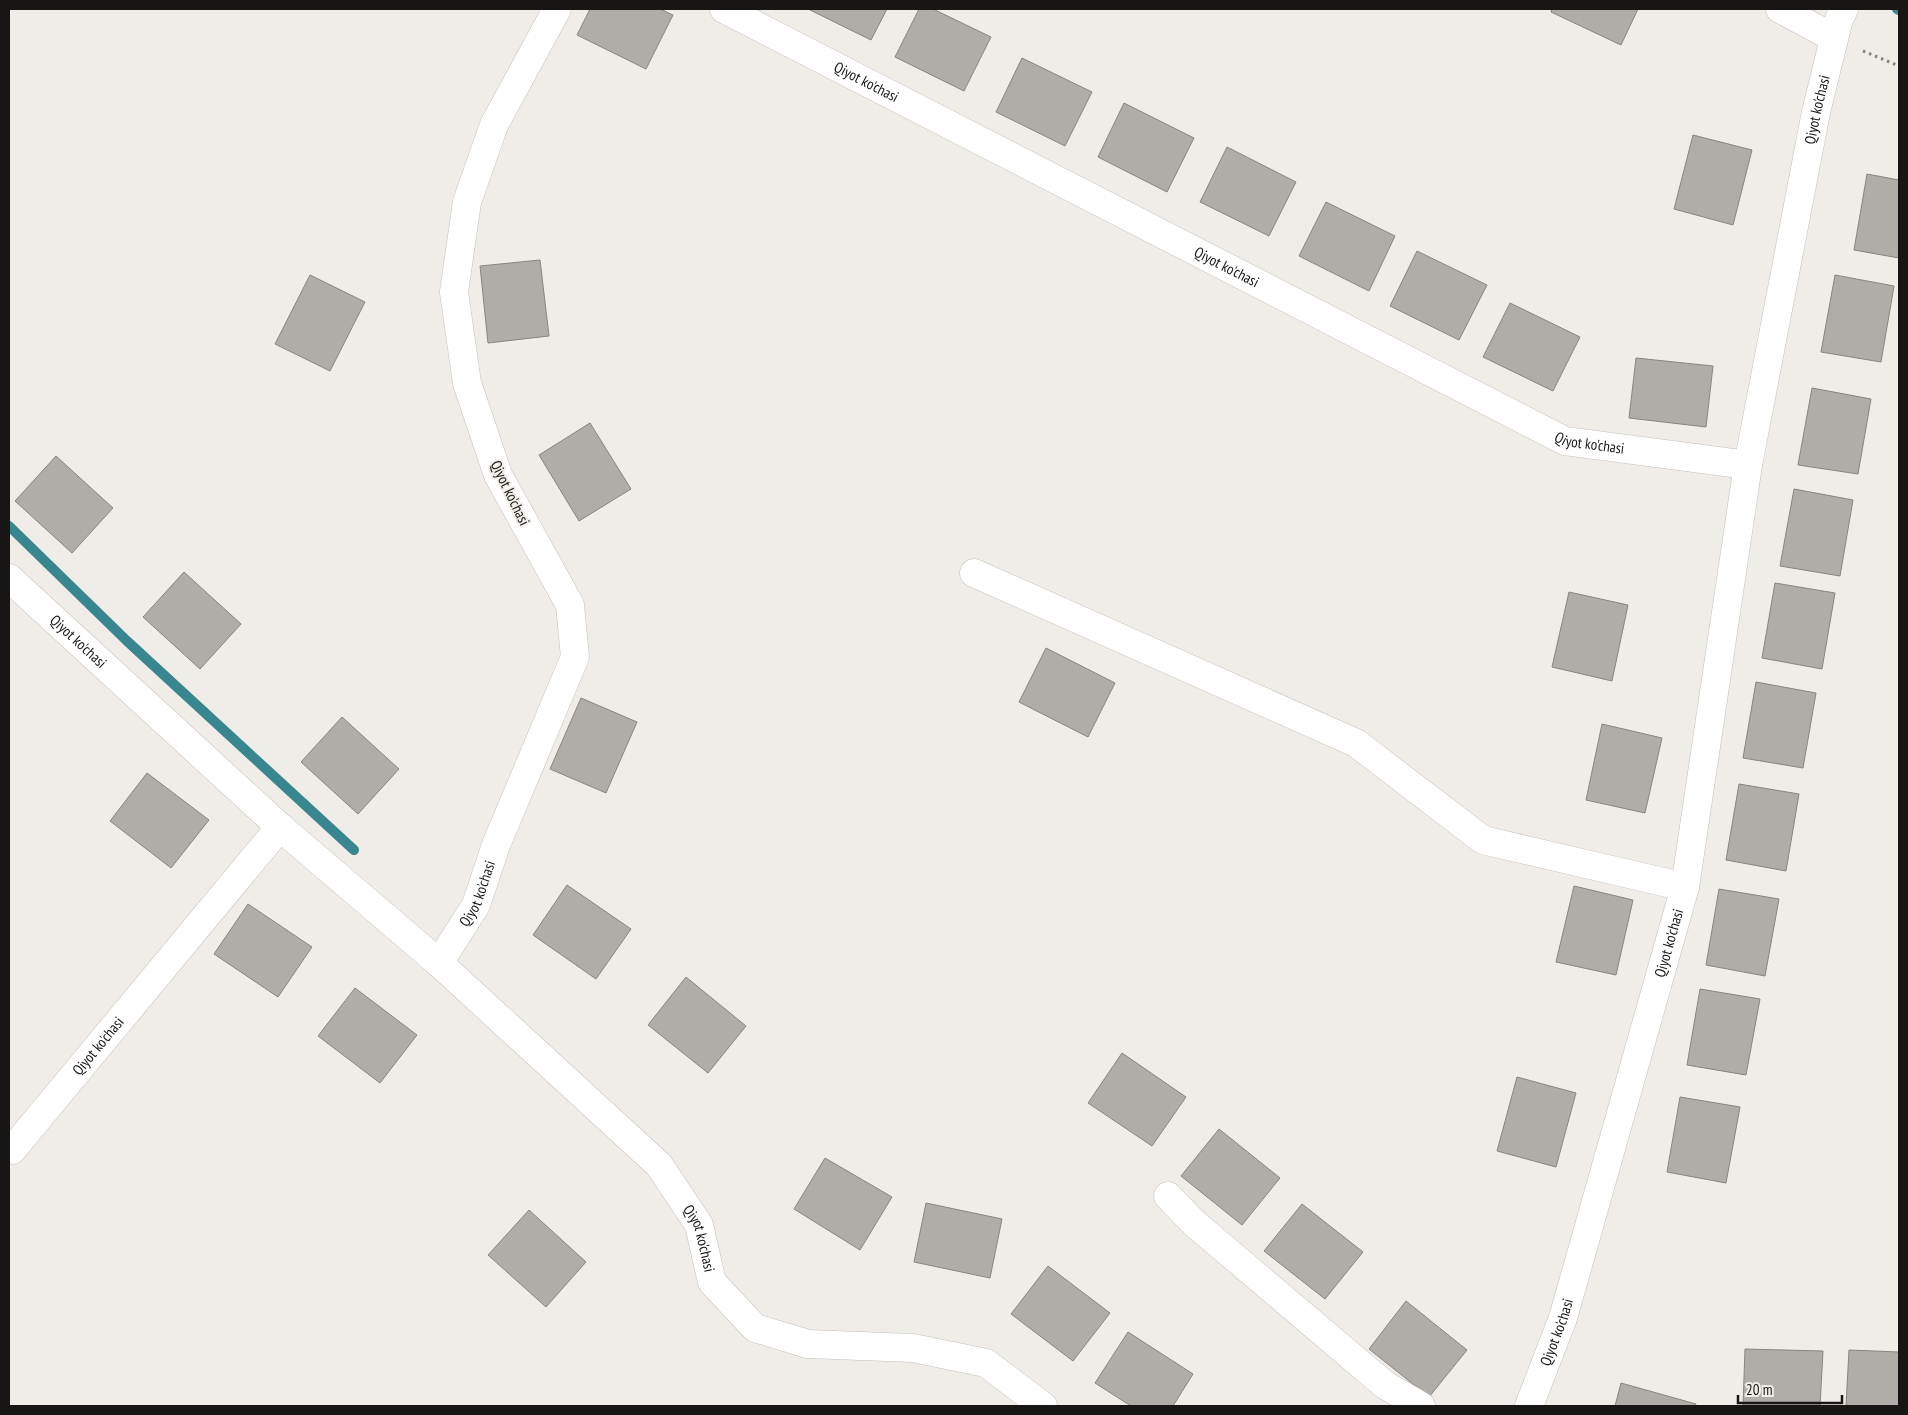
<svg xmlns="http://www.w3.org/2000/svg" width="1908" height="1415" font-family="'PT Sans Narrow',sans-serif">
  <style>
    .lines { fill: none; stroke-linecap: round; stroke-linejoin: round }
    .stream { stroke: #38868f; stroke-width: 10 }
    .building { fill: #b0aca7; stroke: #888580 }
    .minor-casing { stroke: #c4c0bc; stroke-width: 29 }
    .path { stroke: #85827f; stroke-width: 3; stroke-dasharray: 2.5 4; stroke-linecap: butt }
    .minor { stroke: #fff; stroke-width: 28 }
    .labels { text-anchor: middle; stroke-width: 4; stroke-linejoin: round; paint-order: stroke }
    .street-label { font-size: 15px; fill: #171614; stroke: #f0ece7 }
  </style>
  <rect width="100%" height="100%" fill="#f0ece7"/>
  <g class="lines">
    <g class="stream">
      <polyline points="1897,9 1899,10"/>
      <polyline points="9,526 127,641 354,850"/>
    </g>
  </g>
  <g class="building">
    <polygon points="590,9 660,9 673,15 646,69 577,35"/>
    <polygon points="808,9 887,9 871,40"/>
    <polygon points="919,9 933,9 991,37 964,91 895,57"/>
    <polygon points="1552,9 1638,9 1621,45 1551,12"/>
    <polygon points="1022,58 1092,92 1065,146 996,112"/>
    <polygon points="1124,103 1194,138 1167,192 1098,157"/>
    <polygon points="1693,135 1752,150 1733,225 1674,209"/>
    <polygon points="1227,147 1296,182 1269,236 1200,202"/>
    <polygon points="1867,174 1899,180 1899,258 1854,250"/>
    <polygon points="1326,202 1395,236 1369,291 1299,256"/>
    <polygon points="1417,251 1487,285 1459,340 1390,306"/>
    <polygon points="540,260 549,336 488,343 480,266"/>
    <polygon points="310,275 365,302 330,371 275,344"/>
    <polygon points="1835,275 1894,286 1881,362 1821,352"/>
    <polygon points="1510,303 1580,337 1553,391 1483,357"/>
    <polygon points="1636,358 1713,366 1706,427 1629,418"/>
    <polygon points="1812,388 1871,399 1858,474 1798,465"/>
    <polygon points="590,423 631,489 579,521 539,455"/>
    <polygon points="56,456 113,508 72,553 15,501"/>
    <polygon points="1794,489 1853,500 1840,576 1780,566"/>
    <polygon points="184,572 241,624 200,669 143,617"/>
    <polygon points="1775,583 1835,593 1822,669 1762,658"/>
    <polygon points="1569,592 1628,605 1612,681 1552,667"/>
    <polygon points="1046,648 1115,683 1088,737 1019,702"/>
    <polygon points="1756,682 1816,693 1803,768 1743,758"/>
    <polygon points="581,698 637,722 606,793 550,769"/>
    <polygon points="342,717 399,769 358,814 301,762"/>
    <polygon points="1602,724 1662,738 1645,813 1586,800"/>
    <polygon points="147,773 209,820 171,868 110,821"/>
    <polygon points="1739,784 1799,794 1786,871 1726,860"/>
    <polygon points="567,885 631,929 596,979 533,935"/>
    <polygon points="1574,886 1633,900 1616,975 1556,962"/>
    <polygon points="1719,889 1779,899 1765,976 1706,965"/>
    <polygon points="248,904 312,947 278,997 214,954"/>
    <polygon points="686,977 746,1026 708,1073 648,1025"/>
    <polygon points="355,988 417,1035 380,1083 318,1036"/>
    <polygon points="1700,989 1760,999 1746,1075 1687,1065"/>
    <polygon points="1122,1053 1186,1097 1152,1146 1088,1103"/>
    <polygon points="1517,1077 1576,1093 1556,1167 1497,1151"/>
    <polygon points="1680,1097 1740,1107 1726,1183 1667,1172"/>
    <polygon points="1219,1129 1280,1178 1242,1225 1181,1176"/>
    <polygon points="825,1158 892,1197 860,1250 794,1209"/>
    <polygon points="926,1203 1002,1219 990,1278 914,1262"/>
    <polygon points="1302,1204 1363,1252 1325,1299 1264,1251"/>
    <polygon points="529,1210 586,1262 546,1307 488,1255"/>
    <polygon points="1048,1266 1110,1313 1073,1361 1011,1314"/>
    <polygon points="1406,1301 1467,1350 1429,1397 1369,1349"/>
    <polygon points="1128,1332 1193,1374 1173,1406 1131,1406 1095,1383"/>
    <polygon points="1745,1349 1823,1351 1820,1406 1743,1406"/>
    <polygon points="1849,1350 1899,1352 1899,1406 1846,1406"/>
    <polygon points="1621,1383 1696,1404 1695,1406 1615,1406"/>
  </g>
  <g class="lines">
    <g class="minor-casing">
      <g id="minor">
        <path id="s1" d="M724 9 1565 441 1748 465"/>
        <polyline points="1780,9 1834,38"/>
        <polyline points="974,573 1356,743 1483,840 1685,887"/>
        <path id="s2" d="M9 578 280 827 439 963 659 1165 699 1225 712 1282 755 1328 808 1344 913 1348 986 1363 1043 1406"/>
        <path id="s3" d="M439 963 476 905 496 845 575 657 570 605 498 475 467 383 454 292 467 202 494 125 557 9"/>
        <path id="s4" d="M12 1150 280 827"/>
        <polyline points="1168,1196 1194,1223 1385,1385 1421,1406"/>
        <path id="s5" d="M1529 1406 1563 1318 1685 887 1748 465 1816 112 1839 19 1844 9"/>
      </g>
    </g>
    <polyline class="path" points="1863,51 1899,66"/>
    <use href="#minor" class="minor"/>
  </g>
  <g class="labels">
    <g class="street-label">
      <text dy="5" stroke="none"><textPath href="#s1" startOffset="160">Qiyot ko'chasi</textPath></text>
      <text dy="5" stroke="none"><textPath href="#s5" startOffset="1331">Qiyot ko'chasi</textPath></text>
      <text dy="5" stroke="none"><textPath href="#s1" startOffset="565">Qiyot ko'chasi</textPath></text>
      <text dy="5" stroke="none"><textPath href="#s1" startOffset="970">Qiyot ko'chasi</textPath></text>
      <text transform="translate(510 493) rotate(64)" y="5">Qiyot ko'chasi</text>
      <text dy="5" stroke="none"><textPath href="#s2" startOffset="94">Qiyot ko'chasi</textPath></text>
      <text dy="5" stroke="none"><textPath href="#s3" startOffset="80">Qiyot ko'chasi</textPath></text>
      <text dy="5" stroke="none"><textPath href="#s5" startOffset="484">Qiyot ko'chasi</textPath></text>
      <text dy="5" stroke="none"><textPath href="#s4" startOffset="135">Qiyot ko'chasi</textPath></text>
      <text dy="5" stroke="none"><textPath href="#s2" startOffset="961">Qiyot ko'chasi</textPath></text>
      <text dy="5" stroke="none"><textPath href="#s5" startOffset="79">Qiyot ko'chasi</textPath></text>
    </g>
  </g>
  <rect width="1908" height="1415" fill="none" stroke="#171614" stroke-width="20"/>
  <path d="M1738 1395v8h104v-8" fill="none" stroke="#171614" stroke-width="2.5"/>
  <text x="1746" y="1395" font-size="15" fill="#171614" stroke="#f0ece7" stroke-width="4" paint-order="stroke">20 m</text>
</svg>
